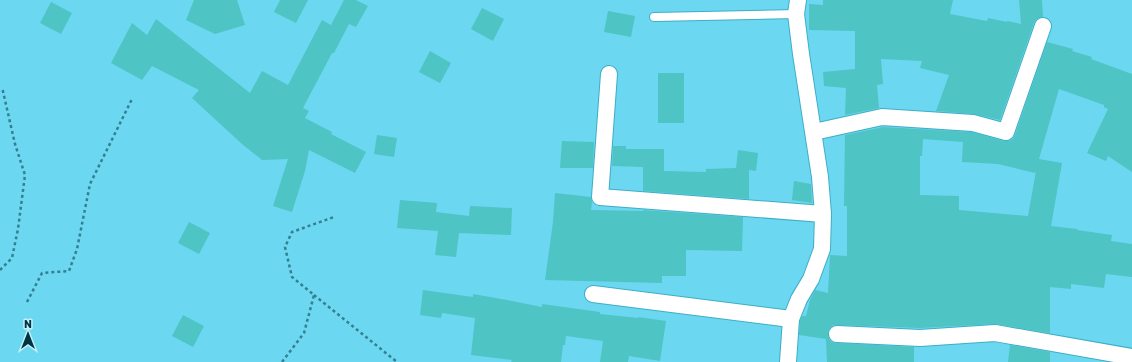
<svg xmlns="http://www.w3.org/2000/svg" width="1132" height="362" font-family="Rubik,sans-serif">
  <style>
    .building { fill: #4ec4c4; fill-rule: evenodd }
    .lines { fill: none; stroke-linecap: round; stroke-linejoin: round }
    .service-casing { stroke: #3daec6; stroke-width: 10 }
    .minor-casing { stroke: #3daec6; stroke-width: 18 }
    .path { stroke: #338091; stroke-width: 2.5; stroke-dasharray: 3 3; stroke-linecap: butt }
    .service { stroke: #fff; stroke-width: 8 }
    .minor { stroke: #fff; stroke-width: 16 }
  </style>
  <rect width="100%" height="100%" fill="#6cd7f0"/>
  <g class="building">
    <polygon points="194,0 237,0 245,25 215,34 186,20"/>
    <polygon points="280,0 308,0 296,23 274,12"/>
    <polygon points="344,0 356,0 368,6 356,27 349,24 334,53 332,53 303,108 309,111 305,118 332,132 331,134 366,152 355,173 309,150 305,171 292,212 273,206 288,159 262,160 242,144 192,98 199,90 152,66 142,80 111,63 132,23 147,35 156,19 250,93 262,71 288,85 322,20 331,25"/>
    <polygon points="823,0 953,0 950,14 987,21 988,18 1007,22 1007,21 1021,24 1019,0 1042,0 1043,17 1037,19 1034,23 1000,120 974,114 936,111 949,75 920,68 922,61 881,59 883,84 877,85 879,108 845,115 846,88 824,86 823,72 855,69 855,31 809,30 809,4 823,5"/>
    <polygon points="51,2 72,13 61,34 40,23"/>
    <polygon points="482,8 504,19 493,41 471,29"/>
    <polygon points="608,11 635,16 631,37 604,32"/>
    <path d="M1047 42 1073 49 1072 51 1092 57 1091 59 1132 74V172L1108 156 1106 161 1087 153 1108 109 1104 107V105L1059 89 1039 159 1062 163 1051 226 1077 229V230L1112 235 1111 241 1132 244V277L1106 274 1104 288 1071 284V289L1050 287V333L995 324 920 328 837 325H833L829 329 828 334 829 339 832 342 837 343 914 347V362H827L826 339 799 335 800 321 802 316H806L810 300 815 290 828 293 830 255 847 256V206H844L845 135 883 127 971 132 1004 141H1009L1013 139 1015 135ZM923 139 963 142 962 162 998 164 1035 173 1036 171 1028 216 959 210V196L920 195V156H922Z"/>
    <polygon points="430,51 451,63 440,83 419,72"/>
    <rect x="658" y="73" width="26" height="50"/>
    <polygon points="377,135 397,138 394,157 374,154"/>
    <polygon points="562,141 594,142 593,168 560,168"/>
    <polygon points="613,146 626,146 626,149 664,149 664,171 706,172 706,169 736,168 738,150 758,153 756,171 749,170 749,199 643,191 643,167 612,166"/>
    <polygon points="794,181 811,184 812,203 792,200"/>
    <polygon points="555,193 591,197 592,202 591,210 643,211 643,210 743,217 742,251 686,250 686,276 662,276 662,283 545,280 553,222"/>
    <polygon points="400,200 437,203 436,212 469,216 470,206 512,208 511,235 459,233 456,257 435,255 438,231 397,228"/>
    <polygon points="189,222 210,233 199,254 178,243"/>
    <polygon points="423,290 473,297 473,294 507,300 542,307 542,304 600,312 600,314 638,318 638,317 666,321 660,361 629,356 628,362 600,362 603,341 566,336 565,345 563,345 561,362 511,362 512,360 471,355 475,318 442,313 441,318 420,315"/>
    <polygon points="183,315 204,326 193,347 172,336"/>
    <polygon points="1010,345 1050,352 1050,362 1008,362"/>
  </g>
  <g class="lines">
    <g class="service-casing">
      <polyline id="service" points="654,17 796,14"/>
    </g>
    <g class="minor-casing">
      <g id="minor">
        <polyline points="609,74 600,197 823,214"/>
        <polyline points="814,132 882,117 973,123 1006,132 1043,26"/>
        <polyline points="593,294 791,319"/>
        <polyline points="837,334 920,338 995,333 1132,357"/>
        <polyline points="788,362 791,319 799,299 811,279 822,249 823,214 820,177 801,54 796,14 798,0"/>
      </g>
    </g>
    <g class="path">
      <polyline points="0,270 12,258 18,229 25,175 15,144 2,87"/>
      <polyline points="314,295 397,362"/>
      <polyline points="27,302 42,273 69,271 77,249 90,184 132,99"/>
      <polyline points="282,362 304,333 314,295 292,277 285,247 292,232 334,217"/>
    </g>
    <use href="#service" class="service"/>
    <use href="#minor" class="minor"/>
  </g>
  <g transform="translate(28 334)" stroke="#c0f0fc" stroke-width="3" paint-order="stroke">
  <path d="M0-3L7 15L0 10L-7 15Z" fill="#01343e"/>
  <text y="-6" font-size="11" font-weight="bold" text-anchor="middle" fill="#01343e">N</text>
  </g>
</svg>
